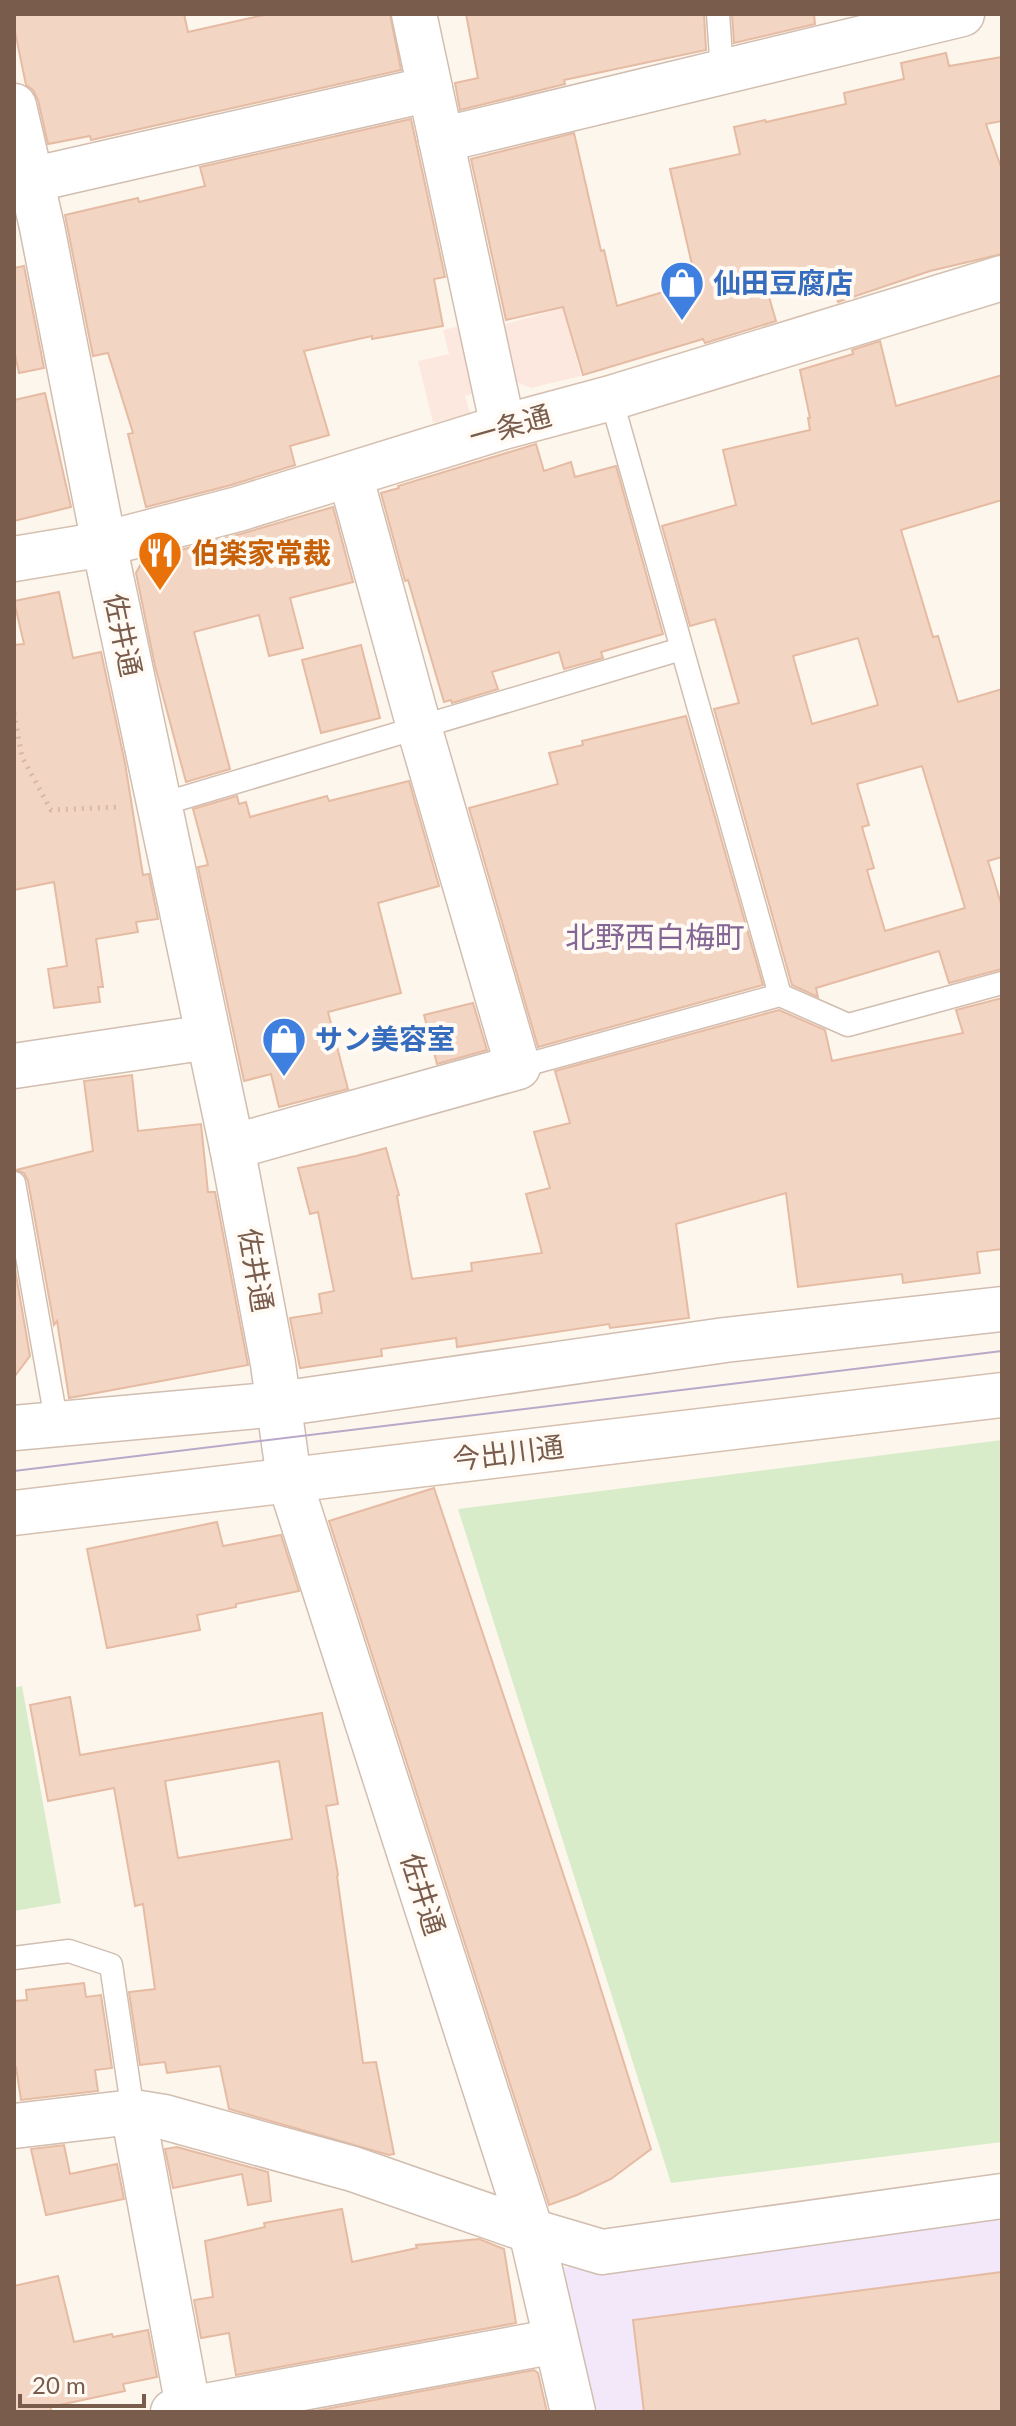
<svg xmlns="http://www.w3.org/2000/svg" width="1016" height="2426" font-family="Lato,'Noto Sans JP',sans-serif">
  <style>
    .commercial { fill: #fde8e0 }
    .education { fill: #f3e8fa }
    .green { fill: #d8ecc9 }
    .building { fill: #f3d5c3; stroke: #e6bba3; stroke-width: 2; fill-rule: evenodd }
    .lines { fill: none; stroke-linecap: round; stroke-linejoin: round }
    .lane-casing { stroke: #d1beb0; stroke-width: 25 }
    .street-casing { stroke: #d1beb0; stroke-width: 47 }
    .secondary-casing { stroke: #d6c0b0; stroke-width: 47 }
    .path { stroke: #d9b8a5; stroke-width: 5; stroke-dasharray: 2 6; stroke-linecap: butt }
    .lane { stroke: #fff; stroke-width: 22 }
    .street { stroke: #fff; stroke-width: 44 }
    .secondary { stroke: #fff; stroke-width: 44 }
    .tram { stroke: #b9a8c9; stroke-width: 2 }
    .labels { text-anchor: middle; stroke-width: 8; stroke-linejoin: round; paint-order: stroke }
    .shop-label { font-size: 28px; font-weight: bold; fill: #366cbe; stroke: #fffaf3; text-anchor: start }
    .street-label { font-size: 28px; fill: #7a5c4d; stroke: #fffaf3 }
    .food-label { font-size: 28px; font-weight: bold; fill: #c56008; stroke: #fffaf3; text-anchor: start }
    .neighbourhood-label { font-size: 30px; fill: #846695; stroke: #fffaf3 }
  </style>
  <rect width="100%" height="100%" fill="#fdf6ec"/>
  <g class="commercial">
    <polygon points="563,308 581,376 531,388 516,382 502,325"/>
    <polygon points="469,324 485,390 465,396 470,413 433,423 418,361 449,354 443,330"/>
  </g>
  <polygon class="education" points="1002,2217 1002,2412 589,2412 561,2267 605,2269"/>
  <g class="green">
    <polygon points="1002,1440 1002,2142 671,2183 458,1509"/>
    <polygon points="22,1686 61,1903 14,1911 14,1688"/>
  </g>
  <g class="building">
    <polygon points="14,14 184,14 188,32 268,14 390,14 401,70 91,140 90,136 48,144 38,100 33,90 26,85 14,27"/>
    <polygon points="466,14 704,14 706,50 564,80 565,84 460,110 455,83 478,78"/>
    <polygon points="732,14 814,14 815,24 734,43"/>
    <polygon points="946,53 949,66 1002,57 1002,121 986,124 1002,170 1002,254 930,271 838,302 832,279 769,297 776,321 705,343 703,339 583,375 563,307 506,320 471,159 574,133 601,251 604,250 617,306 696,282 670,169 740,154 734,127 765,120 766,122 846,104 844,93 904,79 901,63"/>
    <polygon points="411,119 445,277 434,279 443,326 372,339 372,336 304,351 329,435 290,446 295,465 231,485 146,507 128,434 133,433 108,353 93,356 65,215 138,198 139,202 205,186 200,167"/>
    <polygon points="24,266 44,368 19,373 14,350 14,268"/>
    <path d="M880 341 896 406 1002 375V500L901 530 933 637 938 636 958 702 1002 689V857L988 861 1002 907V969L949 983 939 951 816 988 818 997 792 985 714 709 739 703 715 619 690 626 662 526 736 505 723 450 810 430 808 418H810L800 370 853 354 852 350ZM858 638 878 705 812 724 793 656ZM922 766 965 908 885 931 867 870 874 868 862 827 869 825 857 784Z"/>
    <polygon points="45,393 71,507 14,521 14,400"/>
    <polygon points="536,444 544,471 571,462 575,477 616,466 663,634 601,652 603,658 564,669 559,652 492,672 498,689 452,703 451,700 444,702 408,580 405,581 381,493 399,488 398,486"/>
    <polygon points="333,507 353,582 290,598 303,648 269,656 259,615 194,632 230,769 186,782 155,666 136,573 143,560 244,533"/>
    <polygon points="59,592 73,658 101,652 125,763 143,875 149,874 158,919 136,922 138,932 96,939 103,987 98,987 100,1002 54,1008 48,969 67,966 54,882 14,890 14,645 24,644 14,601"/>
    <polygon points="361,645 380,718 321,733 302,660"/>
    <polygon points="686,716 763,985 538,1047 469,808 558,784 549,753 583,745 582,741"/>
    <polygon points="409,781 439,886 378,903 401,993 328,1012 348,1089 279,1107 271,1074 244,1081 198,867 208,865 193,809 237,796 239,804 246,802 250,817 327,796 329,801"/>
    <polygon points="1002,998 1002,1249 977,1252 980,1273 903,1283 902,1274 798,1287 786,1193 676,1224 689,1318 610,1328 609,1324 457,1347 456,1338 381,1349 382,1356 300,1368 290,1318 322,1313 319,1294 334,1291 318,1212 310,1214 298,1168 356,1156 386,1148 399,1195 397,1196 412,1279 472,1271 471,1263 542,1253 526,1194 550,1188 534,1132 570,1123 555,1071 779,1010 825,1030 832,1061 963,1033 956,1010"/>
    <polygon points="473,1003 487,1050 437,1064 424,1015"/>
    <polygon points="132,1075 138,1131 201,1124 208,1192 215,1192 248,1365 69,1398 57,1321 54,1325 28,1181 24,1173 16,1170 93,1151 84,1081"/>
    <polygon points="14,1263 30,1356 14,1377"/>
    <polygon points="434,1488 588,1948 651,2149 611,2179 577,2195 549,2205 329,1521"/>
    <polygon points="217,1522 223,1546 281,1535 299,1591 236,1604 236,1607 197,1615 200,1630 107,1648 87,1549"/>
    <path d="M70 1697 80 1755 322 1713 338 1804 326 1806 338 1875 337 1876 363 2063 376 2062 394 2154 389 2155 229 2109 220 2066 167 2073 165 2062 140 2065 129 1992 155 1989 143 1904 135 1906 114 1788 48 1801 30 1705ZM279 1761 292 1839 178 1858 165 1781Z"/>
    <polygon points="84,1983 86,1997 101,1995 112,2068 95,2070 98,2091 21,2100 16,2067 14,2067 14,2001 27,2000 26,1990"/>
    <polygon points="64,2145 70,2174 117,2164 124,2199 46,2215 31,2149"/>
    <polygon points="177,2147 268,2172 271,2201 248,2205 242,2174 173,2188 165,2149"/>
    <polygon points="342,2209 352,2262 417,2248 416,2245 479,2239 504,2249 516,2323 236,2375 229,2333 201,2338 194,2300 213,2297 205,2241 265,2227 264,2223"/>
    <polygon points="1002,2272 1002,2412 644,2412 633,2320"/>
    <polygon points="58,2276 74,2342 112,2334 113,2337 148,2330 157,2377 123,2384 125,2391 50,2407 52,2412 14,2412 14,2286"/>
    <polygon points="534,2370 538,2373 547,2412 310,2412"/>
  </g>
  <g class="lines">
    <g class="lane-casing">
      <g id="lane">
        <polyline points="718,14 722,71"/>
        <polyline points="611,398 780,995"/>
        <polyline points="159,805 681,649"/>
        <polyline points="518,1067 780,995 848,1025 1002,983"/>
        <polyline points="14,1183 57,1425"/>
        <polyline points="14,1958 69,1951 111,1965 133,2112"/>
      </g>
    </g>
    <g class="street-casing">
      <g id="street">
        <polyline points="414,14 503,427"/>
        <polyline points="14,106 42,227 104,544 232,1147 273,1364 289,1479 531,2231 573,2412"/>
        <polyline points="441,140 962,14"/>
        <polyline points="31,180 430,89"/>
        <polyline points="14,1066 208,1037"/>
        <polyline points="232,1147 518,1067 419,727 350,475"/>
        <polyline points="14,1428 279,1404 725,1340 1002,1309"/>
        <polyline points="133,2112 189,2412"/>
        <polyline points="14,2126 133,2112 164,2117 353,2169 531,2231 602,2252 1002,2196"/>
        <polyline points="173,2412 556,2341"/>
      </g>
    </g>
    <g class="secondary-casing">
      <g id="secondary">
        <polyline points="14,559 104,544 238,509 503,427 611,398 1002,278"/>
        <polyline points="14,1513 1002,1395"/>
      </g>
    </g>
    <polyline class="path" points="14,713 22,757 51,810 118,807"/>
    <use href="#lane" class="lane"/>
    <use href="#street" class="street"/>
    <use href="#secondary" class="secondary"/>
    <polyline class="tram" points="14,1471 1002,1351"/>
  </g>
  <defs>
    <g id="shop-pin" transform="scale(2.3)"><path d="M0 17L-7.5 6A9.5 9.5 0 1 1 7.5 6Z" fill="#3f7fe0" stroke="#fffaf3"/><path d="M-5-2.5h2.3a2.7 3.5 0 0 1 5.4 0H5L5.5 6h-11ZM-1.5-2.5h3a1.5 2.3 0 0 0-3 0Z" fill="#fff"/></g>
    <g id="restaurant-pin" transform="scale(2.3)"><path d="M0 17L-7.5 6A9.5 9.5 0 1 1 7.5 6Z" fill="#e8710a" stroke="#fffaf3"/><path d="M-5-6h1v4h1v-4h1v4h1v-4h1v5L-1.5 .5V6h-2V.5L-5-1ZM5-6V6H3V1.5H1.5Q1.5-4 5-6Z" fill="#fff"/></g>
  </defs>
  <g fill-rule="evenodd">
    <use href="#shop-pin" x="682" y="283"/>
    <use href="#restaurant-pin" x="160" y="553"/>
    <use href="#shop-pin" x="284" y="1039"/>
  </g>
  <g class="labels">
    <g class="shop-label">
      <text x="713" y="293">仙田豆腐店</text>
      <text x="315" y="1049">サン美容室</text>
    </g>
    <g class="street-label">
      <text transform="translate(510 426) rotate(-16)" y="10">一条通</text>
      <text transform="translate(123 635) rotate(78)" y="10">佐井通</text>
      <text transform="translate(256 1270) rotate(80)" y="10">佐井通</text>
      <text transform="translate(508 1453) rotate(-7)" y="10">今出川通</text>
      <text transform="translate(423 1894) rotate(72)" y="10">佐井通</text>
    </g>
    <g class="food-label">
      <text x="191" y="563">伯楽家常裁</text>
    </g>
    <g class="neighbourhood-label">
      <text x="655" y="948">北野西白梅町</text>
    </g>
  </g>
  <rect width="1016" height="2426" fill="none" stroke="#7a5c4d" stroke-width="32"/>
  <path d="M20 2394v12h124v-12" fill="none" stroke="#7a5c4d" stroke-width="4"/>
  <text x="32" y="2394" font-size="24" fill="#7a5c4d" stroke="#fffaf3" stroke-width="6" paint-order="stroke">20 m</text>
</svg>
